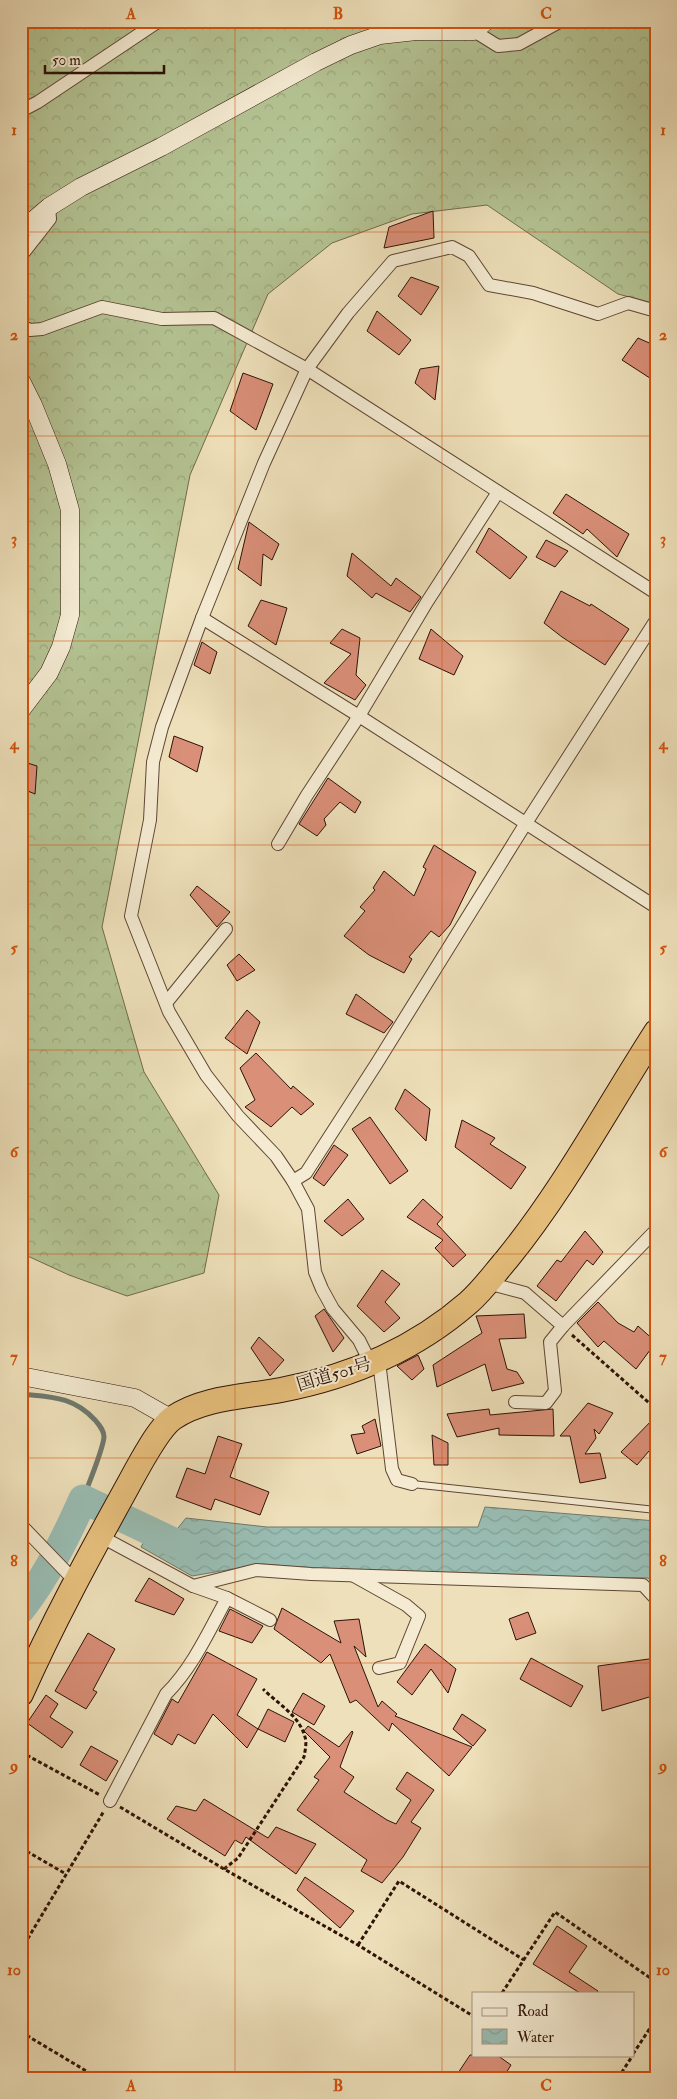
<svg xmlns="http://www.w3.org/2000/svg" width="677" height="2099" font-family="'IM FELL Double Pica','Noto Serif JP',serif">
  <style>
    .forest { fill: url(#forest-crowns); stroke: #716a4c }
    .water { fill: url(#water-waves); stroke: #6e796e }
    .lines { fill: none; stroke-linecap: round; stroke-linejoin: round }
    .stream { stroke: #6e796e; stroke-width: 5 }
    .river { stroke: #99bdb3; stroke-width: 29 }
    .building { fill: #d98f78; stroke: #2e1206 }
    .lane-casing { stroke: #5e4633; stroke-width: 8 }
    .street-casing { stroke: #5e4633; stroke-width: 14 }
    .secondary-casing { stroke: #2e1206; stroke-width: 19 }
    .highway-casing { stroke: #2e1206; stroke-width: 26 }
    .path { stroke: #2e1206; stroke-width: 3; stroke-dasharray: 4 2.5; stroke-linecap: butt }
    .lane { stroke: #f4ebd2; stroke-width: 6 }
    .street { stroke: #f4ebd2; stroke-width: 12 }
    .secondary { stroke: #f4ebd2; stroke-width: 18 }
    .highway { stroke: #e7c07d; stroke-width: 24 }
    .grid { fill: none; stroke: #d5520b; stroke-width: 1; stroke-opacity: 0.55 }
    .labels { text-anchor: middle; stroke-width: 4; stroke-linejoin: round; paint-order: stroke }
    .street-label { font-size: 18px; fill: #2e1206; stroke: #f4ebd2 }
    .neatline { fill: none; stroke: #d5520b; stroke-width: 2 }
    .grid-label { font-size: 16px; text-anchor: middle; font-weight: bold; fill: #d5520b }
  </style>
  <defs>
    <pattern id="forest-crowns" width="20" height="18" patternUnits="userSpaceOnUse" patternTransform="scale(1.25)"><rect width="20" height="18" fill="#b4c393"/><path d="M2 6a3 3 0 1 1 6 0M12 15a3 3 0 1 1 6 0" fill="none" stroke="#9ba67d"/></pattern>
    <pattern id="water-waves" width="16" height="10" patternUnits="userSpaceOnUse" patternTransform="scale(1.25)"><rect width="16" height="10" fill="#99bdb3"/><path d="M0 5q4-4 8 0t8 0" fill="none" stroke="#84a198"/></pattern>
  </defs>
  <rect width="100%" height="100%" fill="#eee0ba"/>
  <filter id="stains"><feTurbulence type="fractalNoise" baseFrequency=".004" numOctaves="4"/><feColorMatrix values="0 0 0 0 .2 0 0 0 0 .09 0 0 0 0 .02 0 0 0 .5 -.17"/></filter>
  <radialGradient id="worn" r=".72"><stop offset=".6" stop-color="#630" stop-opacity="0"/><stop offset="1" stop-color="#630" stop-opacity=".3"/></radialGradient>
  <polygon class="forest" points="21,21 656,21 656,304 618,294 487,205 412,214 332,243 268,294 190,475 102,927 144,1072 219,1195 204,1273 127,1296 69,1275 21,1253"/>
  <polygon class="water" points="485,1507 656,1521 656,1585 648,1578 402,1575 262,1564 192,1576 141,1547 154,1523 174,1533 186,1518 267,1527 478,1527"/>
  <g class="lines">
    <path class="stream" d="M21 1394C51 1397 73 1396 95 1420 99 1425 104 1430 104 1437 103 1450 88 1485 83 1499"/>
    <path class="river" d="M21 1609C47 1576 66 1537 83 1499L186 1548"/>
  </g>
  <g class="building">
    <polygon points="433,211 434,238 384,248 389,227"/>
    <polygon points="411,277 439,287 421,315 398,296"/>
    <polygon points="377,311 411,340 399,355 367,331"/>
    <polygon points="638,338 656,346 651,362 656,366 656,382 622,360"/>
    <polygon points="439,366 435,400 415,383 420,369"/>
    <polygon points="243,373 273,384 256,430 230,411"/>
    <polygon points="566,494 629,534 617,557 587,529 583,534 553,513"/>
    <polygon points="249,522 279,544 272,560 263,554 261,586 238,569"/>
    <polygon points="489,528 527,557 510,579 476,552"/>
    <polygon points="546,540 568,551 555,567 536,557"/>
    <polygon points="352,553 391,586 396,578 421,597 410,612 376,593 372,598 347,576"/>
    <polygon points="561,591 590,606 591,604 629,629 605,665 562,637 544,623"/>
    <polygon points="261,600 287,608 276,645 248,626"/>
    <polygon points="342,629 360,638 356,675 366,685 355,700 324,683 351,654 330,643"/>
    <polygon points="431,629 463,656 454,675 419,659"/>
    <polygon points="202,642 217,652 210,674 194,665"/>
    <polygon points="174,736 203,747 197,772 169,757"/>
    <polygon points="21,761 37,766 35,794 21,788"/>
    <polygon points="328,778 361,802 355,813 340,802 324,819 326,825 317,836 299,824"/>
    <polygon points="434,845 476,872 450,925 439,937 431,931 409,957 412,959 404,973 369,955 344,936 365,911 360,907 375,890 373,888 384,871 414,896 426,869 423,867"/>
    <polygon points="197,886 230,912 217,927 190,895"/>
    <polygon points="239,954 255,970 237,981 227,965"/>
    <polygon points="356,994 393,1022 384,1033 346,1014"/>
    <polygon points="247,1010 260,1022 247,1054 225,1038"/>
    <polygon points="256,1053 291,1089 293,1086 314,1104 301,1115 292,1107 271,1127 245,1107 255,1100 240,1068"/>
    <polygon points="405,1089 430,1109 426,1141 395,1109"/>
    <polygon points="370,1117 408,1171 390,1184 352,1129"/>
    <polygon points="462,1120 495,1138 490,1144 526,1167 511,1189 455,1147"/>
    <polygon points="334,1145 348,1155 324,1186 313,1178"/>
    <polygon points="348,1199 364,1219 342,1236 324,1221"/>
    <polygon points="423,1199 443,1217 437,1224 466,1255 453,1267 435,1248 443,1240 407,1217"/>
    <polygon points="585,1231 603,1252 593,1265 587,1260 556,1301 537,1286 557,1260 561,1262"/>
    <polygon points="382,1270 400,1284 385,1302 400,1318 384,1332 357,1306"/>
    <polygon points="598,1302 618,1323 634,1332 638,1326 656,1342 636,1369 604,1341 598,1347 577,1323"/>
    <polygon points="324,1309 344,1338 333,1352 315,1316"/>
    <polygon points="524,1314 526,1338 499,1339 507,1369 517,1372 524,1383 492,1391 485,1364 437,1387 433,1365 482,1333 476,1316"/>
    <polygon points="259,1337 284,1360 270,1376 251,1348"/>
    <polygon points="418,1355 424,1369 412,1380 397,1366"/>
    <polygon points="588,1403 613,1413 599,1434 594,1429 596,1438 585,1454 600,1453 606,1478 580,1483 570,1436 560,1436"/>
    <polygon points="489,1409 490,1415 553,1409 554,1436 499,1435 499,1428 457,1437 447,1414"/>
    <polygon points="656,1416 656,1455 649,1451 637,1465 621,1452"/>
    <polygon points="375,1419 381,1446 357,1454 351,1435 365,1433 362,1426"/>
    <polygon points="432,1435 448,1443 448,1465 434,1465"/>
    <polygon points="218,1436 242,1444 230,1477 269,1492 260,1515 215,1499 211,1510 176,1497 187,1468 205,1474"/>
    <polygon points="149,1578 184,1599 174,1615 135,1601"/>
    <polygon points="282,1608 341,1643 334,1621 359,1619 366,1657 354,1646 378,1707 382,1701 397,1714 395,1716 472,1747 449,1776 392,1723 389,1731 356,1700 350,1703 330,1654 321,1663 274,1629"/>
    <polygon points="230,1609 263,1626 252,1643 219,1631"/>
    <polygon points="528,1612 536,1633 516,1640 509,1619"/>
    <polygon points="88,1633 115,1649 93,1690 97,1692 86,1709 55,1691"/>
    <polygon points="425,1644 456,1669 448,1693 431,1669 412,1695 397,1682"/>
    <polygon points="207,1652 257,1679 237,1715 258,1729 247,1748 213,1714 195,1744 178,1734 172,1745 154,1734 172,1699 178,1703"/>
    <polygon points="531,1658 583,1686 571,1707 520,1679"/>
    <polygon points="656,1658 656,1695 602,1711 598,1666"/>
    <polygon points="303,1693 325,1706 314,1725 292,1712"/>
    <polygon points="46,1695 58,1704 50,1717 73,1732 62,1748 27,1723"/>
    <polygon points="268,1709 294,1722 285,1742 258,1729"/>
    <polygon points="462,1714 486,1730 473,1746 453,1729"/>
    <polygon points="308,1726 339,1747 352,1731 353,1732 340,1767 354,1777 344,1792 387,1820 396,1824 411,1800 396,1789 407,1772 434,1790 411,1822 421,1828 403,1857 382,1883 361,1871 367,1860 297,1810 319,1780 314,1777 330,1757 304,1731"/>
    <polygon points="91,1746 118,1761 106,1781 80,1765"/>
    <polygon points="204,1799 268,1838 276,1827 316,1844 296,1874 246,1837 242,1844 235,1840 225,1856 167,1819 176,1806 196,1811"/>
    <polygon points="305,1877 354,1911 340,1928 297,1890"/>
    <polygon points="557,1926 587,1946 569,1972 598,1991 597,1993 580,1993 533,1964"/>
    <polygon points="470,2055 497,2055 511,2065 503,2078 464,2078 458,2073"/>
  </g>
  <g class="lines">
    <g class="lane-casing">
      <polyline id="lane" points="412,1484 656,1510"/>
    </g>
    <g class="street-casing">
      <g id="street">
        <polyline points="474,31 498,46 519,44 561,21"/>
        <polyline points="21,111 38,102 159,21"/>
        <polyline points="21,256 50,219 49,207"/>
        <polyline points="21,323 24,327 30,330 42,329 102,307 162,319 214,318 307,369 656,593"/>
        <polyline points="202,618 359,716 656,907"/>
        <polyline points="278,844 307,795 359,716 427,602 498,492"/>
        <polyline points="166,1003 226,929"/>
        <polyline points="293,1181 306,1173 377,1063 526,823 656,620"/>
        <polyline points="487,1283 525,1293 563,1326 656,1230"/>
        <polyline points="379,1361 392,1469 397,1480 412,1484"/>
        <polyline points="371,1364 359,1340 333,1309 322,1289 315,1272 308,1209 293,1181 276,1156 238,1116 206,1075 169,1012 131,916 150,820 153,762 162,727 202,618 264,463 307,369 348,313 393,261 452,247 469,256 489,285 533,293 598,314 628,303 656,311"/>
        <polyline points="515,1402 546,1403 555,1391 550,1342 563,1326"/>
        <polyline points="21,1525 75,1581"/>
        <polyline points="100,1536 193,1586 256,1570 311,1574 643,1585 656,1599"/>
        <polyline points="354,1576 406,1605 419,1616 400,1663 379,1668"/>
        <polyline points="193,1586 227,1598"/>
        <path d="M110 1801 166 1694C193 1667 209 1631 227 1598L270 1620"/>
      </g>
    </g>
    <g class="secondary-casing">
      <g id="secondary">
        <polyline points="21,231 49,207 81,187 161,147 316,62 351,45 380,35 416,31 474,31 486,21"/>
        <polyline points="21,381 33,405 57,464 70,510 70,615 61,647 49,673 21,710"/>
        <polyline points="21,1376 135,1398 172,1419"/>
      </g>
    </g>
    <g class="highway-casing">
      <path id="highway" d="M21 1694C52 1624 88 1558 125 1491 135 1473 157 1429 173 1418 204 1397 245 1397 281 1390 349 1377 415 1349 468 1303 483 1290 494 1274 507 1259 564 1189 607 1108 656 1032"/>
    </g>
    <g class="path">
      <polyline points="572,1335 656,1409"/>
      <polyline points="21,1752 100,1795"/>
      <polyline points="120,1807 224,1869 358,1945 473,2016"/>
      <polyline points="21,1848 66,1874"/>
      <path d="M224 1869 238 1858 304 1757C305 1751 307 1743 305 1737 299 1715 278 1704 263 1689"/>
      <polyline points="358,1945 399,1881 524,1960"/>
      <polyline points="21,1950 104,1811"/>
      <polyline points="502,1993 555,1912 656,1982"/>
      <polyline points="21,2032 98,2078"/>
      <polyline points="633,2054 656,2019"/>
      <polyline points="618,2078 633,2055"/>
    </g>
    <use href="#lane" class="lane"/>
    <use href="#street" class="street"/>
    <use href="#secondary" class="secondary"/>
    <use href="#highway" class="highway"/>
  </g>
  <path class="grid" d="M235 21V2078M442 21V2078M21 232H656M21 436H656M21 641H656M21 845H656M21 1050H656M21 1254H656M21 1458H656M21 1663H656M21 1867H656"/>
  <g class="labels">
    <g class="street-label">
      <text transform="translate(334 1374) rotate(-17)" y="6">国道501号</text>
    </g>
  </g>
  <rect width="677" height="2099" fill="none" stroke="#eee0ba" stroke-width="55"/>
  <rect x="472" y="1992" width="162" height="65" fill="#f4ebd2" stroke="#a59480"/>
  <rect x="482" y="2008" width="25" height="8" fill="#f4ebd2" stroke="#a59480"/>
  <text x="517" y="2016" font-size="15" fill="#2e1206">Road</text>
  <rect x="482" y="2029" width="25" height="15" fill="url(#water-waves)" stroke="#a59480"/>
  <text x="517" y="2042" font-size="15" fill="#2e1206">Water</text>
  <path d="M45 65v8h119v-8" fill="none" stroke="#2e1206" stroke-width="2.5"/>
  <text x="52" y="65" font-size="15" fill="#2e1206" stroke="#f4ebd2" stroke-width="4" paint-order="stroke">50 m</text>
  <rect x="28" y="28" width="622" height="2044" class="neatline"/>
  <g class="grid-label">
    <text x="131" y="19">A</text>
    <text x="338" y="19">B</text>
    <text x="546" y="19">C</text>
    <text x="14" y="135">1</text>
    <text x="663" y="135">1</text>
    <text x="14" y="340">2</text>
    <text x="663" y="340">2</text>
    <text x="14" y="544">3</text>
    <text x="663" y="544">3</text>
    <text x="14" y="749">4</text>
    <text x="663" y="749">4</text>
    <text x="14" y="953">5</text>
    <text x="663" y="953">5</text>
    <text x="14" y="1157">6</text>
    <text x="663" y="1157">6</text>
    <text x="14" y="1362">7</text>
    <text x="663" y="1362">7</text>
    <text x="14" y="1566">8</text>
    <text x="663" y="1566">8</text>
    <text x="14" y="1771">9</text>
    <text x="663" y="1771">9</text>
    <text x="14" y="1975">10</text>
    <text x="663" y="1975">10</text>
    <text x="131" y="2091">A</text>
    <text x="338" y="2091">B</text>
    <text x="546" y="2091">C</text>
  </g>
  <rect width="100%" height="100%" filter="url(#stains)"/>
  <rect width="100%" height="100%" fill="url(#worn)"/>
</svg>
